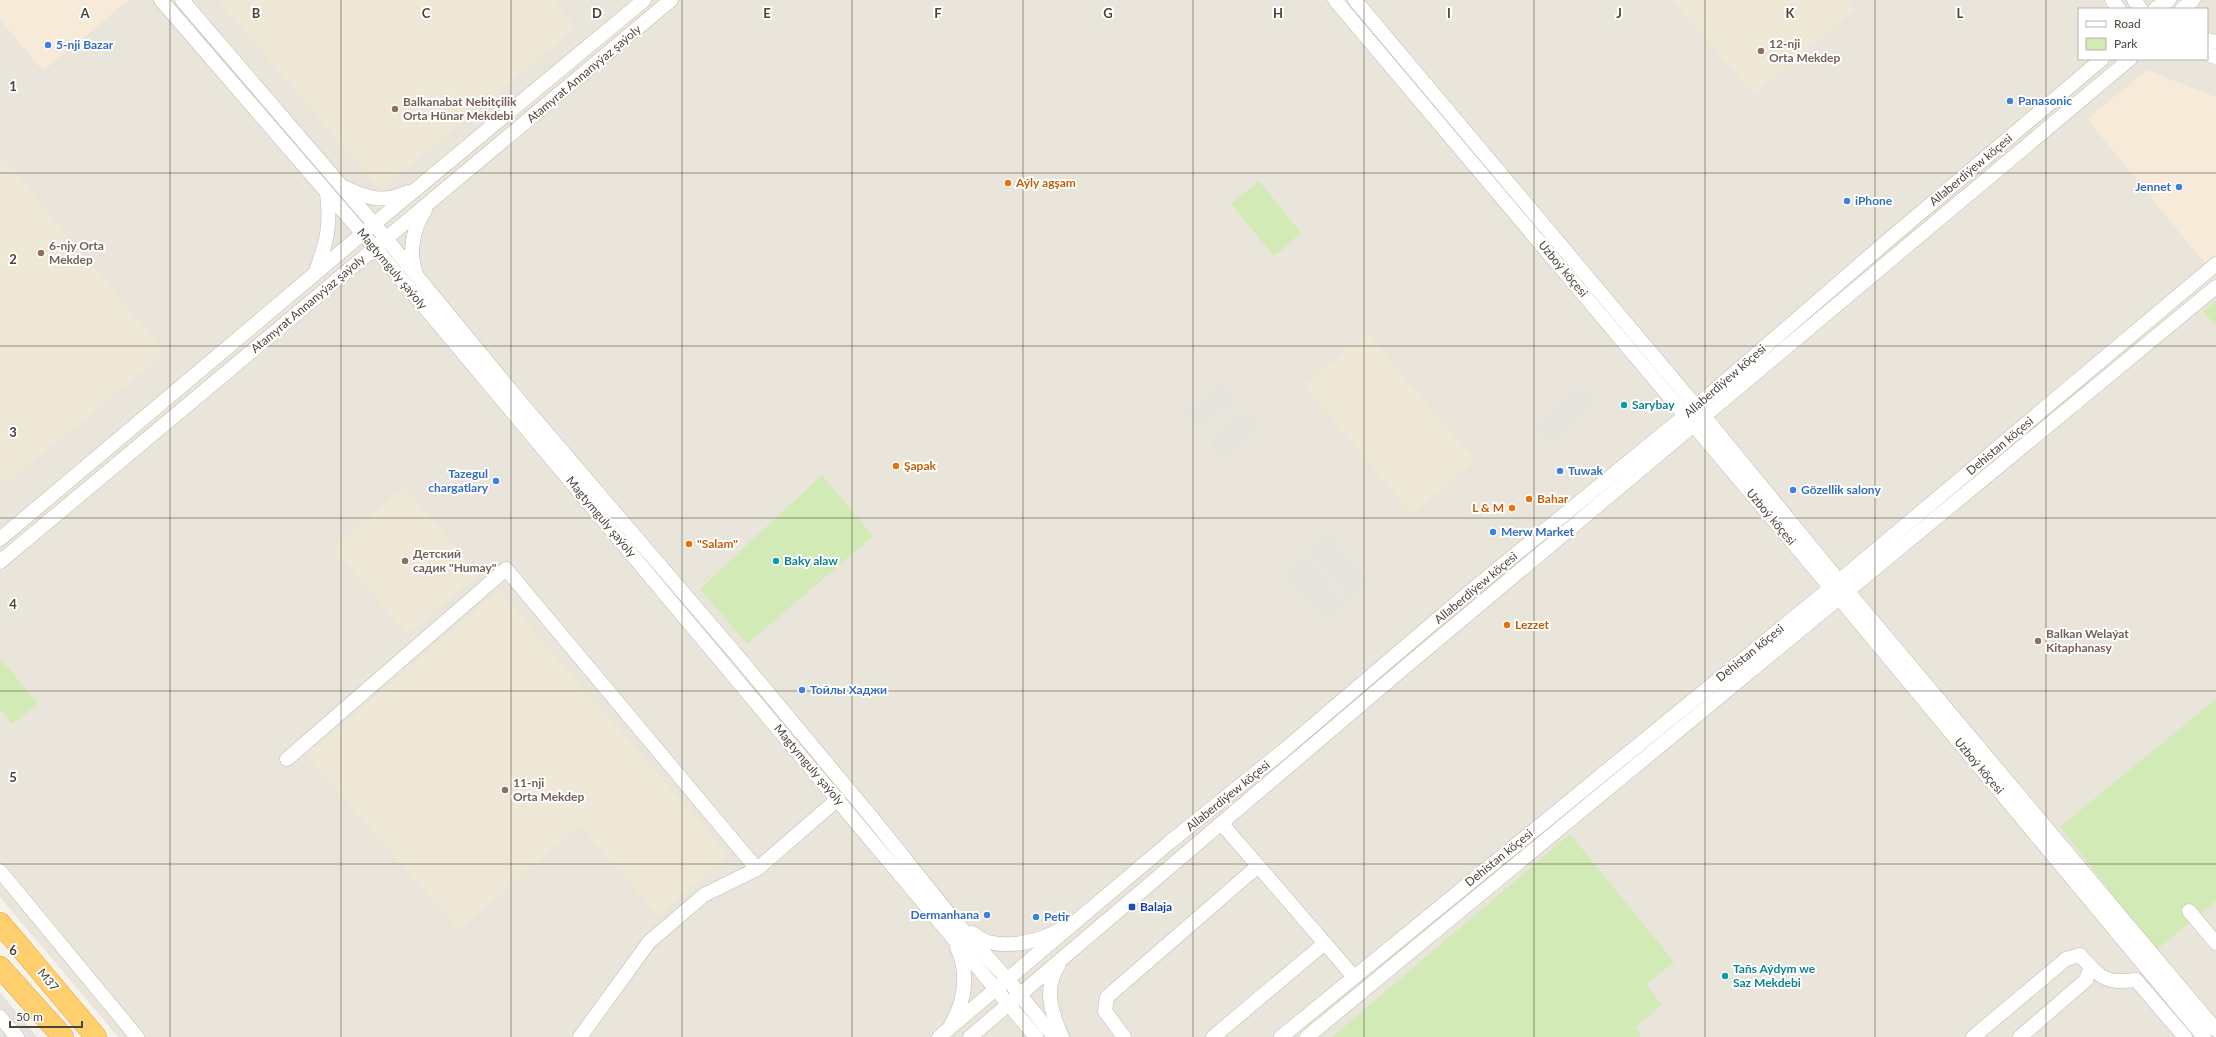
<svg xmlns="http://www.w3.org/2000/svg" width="2216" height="1037" font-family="Lato,sans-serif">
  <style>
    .residential { fill: #eae5da; fill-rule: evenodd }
    .commercial { fill: #f7ead8 }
    .industrial { fill: #e6e2dd }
    .education { fill: #efe8d6 }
    .green { fill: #d2eab5 }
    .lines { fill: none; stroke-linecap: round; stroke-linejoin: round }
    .minor-casing { stroke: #c2bbae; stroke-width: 15 }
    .highway-casing { stroke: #e0a43c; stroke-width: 22 }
    .minor { stroke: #fff; stroke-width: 14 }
    .highway { stroke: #ffcf6e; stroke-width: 21 }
    .grid { fill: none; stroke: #4b4439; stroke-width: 1; stroke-opacity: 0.55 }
    .shop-dot { fill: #3f7fe0; stroke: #fff; stroke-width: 1.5 }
    .education-dot { fill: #8d6e63; stroke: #fff; stroke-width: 1.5 }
    .food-dot { fill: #e8710a; stroke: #fff; stroke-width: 1.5 }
    .culture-dot { fill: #0f9aa8; stroke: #fff; stroke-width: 1.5 }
    .transit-dot { fill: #1a4fb4; stroke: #fff; stroke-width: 1.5 }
    .labels { text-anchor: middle; stroke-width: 4; stroke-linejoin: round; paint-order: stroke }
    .education-label { font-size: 12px; font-weight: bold; fill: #785e54; stroke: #fff; text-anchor: start }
    .shop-label { font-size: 12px; font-weight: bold; fill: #366cbe; stroke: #fff; text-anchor: start }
    .street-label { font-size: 12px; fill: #4b4439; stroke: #fff }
    .food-label { font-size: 12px; font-weight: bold; fill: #c56008; stroke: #fff; text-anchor: start }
    .culture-label { font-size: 12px; font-weight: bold; fill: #0d838f; stroke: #fff; text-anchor: start }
    .transit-label { font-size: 12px; font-weight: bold; fill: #164399; stroke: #fff; text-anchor: start }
    .grid-label { font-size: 13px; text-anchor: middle; font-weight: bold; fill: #4b4439; stroke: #fff; stroke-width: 4; stroke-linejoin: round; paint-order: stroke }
  </style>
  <rect width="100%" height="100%" fill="#f6f3ec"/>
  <path class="residential" d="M0 0H2216V1037H118L0 897ZM2079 9H2207V59H2079Z"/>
  <g class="commercial">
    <polygon points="0,0 129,0 43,71 0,20"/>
    <polygon points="2147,70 2216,97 2216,255 2205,264 2087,119"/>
  </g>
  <g class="industrial">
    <polygon points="1221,385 1233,399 1198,429 1186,414"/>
    <polygon points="1582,388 1595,402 1549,443 1536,428"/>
    <polygon points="1245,413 1257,427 1223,457 1210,442"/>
    <polygon points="1328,536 1368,583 1350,598 1311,551"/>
    <polygon points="1304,557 1344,605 1326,619 1287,573"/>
    <polygon points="0,992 37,1037 0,1037"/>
  </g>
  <g class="education">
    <polygon points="218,0 553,0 576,27 381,190"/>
    <polygon points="1672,0 1847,0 1855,10 1754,94"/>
    <polygon points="0,154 165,353 6,484 0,477"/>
    <polygon points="1367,333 1475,461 1412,514 1304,385"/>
    <polygon points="404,487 478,574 407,634 333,548"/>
    <polygon points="498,591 728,855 658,915 580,825 459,930 307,756"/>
  </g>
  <g class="green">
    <polygon points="1259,181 1301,233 1274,256 1231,204"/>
    <polygon points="2216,301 2216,326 2203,311"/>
    <polygon points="822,475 873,536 747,644 700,589"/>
    <polygon points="0,658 38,704 12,724 0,709"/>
    <polygon points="2216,699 2216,901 2156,950 2060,827"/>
    <polygon points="1570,834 1674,962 1646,985 1662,1005 1635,1028 1641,1036 1640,1037 1332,1037"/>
  </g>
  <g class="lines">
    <g class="minor-casing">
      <g id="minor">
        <polyline points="161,0 375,248 1036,1037"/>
        <polyline points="182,0 374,224 522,404 740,659 877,824 953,919 1008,980 1054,1037"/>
        <polyline points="1335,0 1830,587 2204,1037"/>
        <polyline points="1355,0 1704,416 1839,581 2216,1030"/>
        <polyline points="2112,0 2119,9"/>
        <polyline points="2134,0 2141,9"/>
        <polyline points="2155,9 2169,0"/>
        <polyline points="2182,9 2193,0"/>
        <polyline points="2207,40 2216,42"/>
        <polyline points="2207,54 2216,57"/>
        <path d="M346 188C369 199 384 203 408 192"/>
        <path d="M316 271C327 242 331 224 327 193"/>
        <path d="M416 274C408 253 413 228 425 210"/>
        <polyline points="0,539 362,234 644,0"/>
        <polyline points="0,562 671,0"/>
        <polyline points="287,759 506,569 757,869"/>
        <polyline points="1222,824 1354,977"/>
        <polyline points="0,871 137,1037"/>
        <polyline points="2189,911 2216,943"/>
        <path d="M972 933C977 936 982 941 988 942 1010 948 1042 941 1061 929"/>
        <path d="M1059 964C1043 988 1051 1012 1062 1037"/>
        <path d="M2091 967C2106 983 2116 982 2136 980L2185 1037"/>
        <polyline points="0,1017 17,1037"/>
        <path d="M951 1025C965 1001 969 974 957 947"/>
        <polyline points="580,1037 649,942 704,895 757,869 838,799"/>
        <polyline points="939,1037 1170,842 1283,751 1467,594 1686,415 1886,242 2102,59"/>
        <polyline points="970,1037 1398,673 2130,59"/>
        <polyline points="1124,1037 1105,1011 1107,997 1258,866"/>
        <polyline points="1213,1037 1325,943"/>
        <polyline points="1281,1037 1839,581 2216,264"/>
        <polyline points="1307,1037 2216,287"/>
        <polyline points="1973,1037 2066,959 2080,955 2091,967 2086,980 2020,1037"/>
      </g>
    </g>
    <g class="highway-casing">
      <g id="highway">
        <polyline points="0,923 96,1037"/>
        <polyline points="0,967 63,1037"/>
      </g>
    </g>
    <use href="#minor" class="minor"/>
    <use href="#highway" class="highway"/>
  </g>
  <path class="grid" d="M170 0V1037M341 0V1037M511 0V1037M682 0V1037M852 0V1037M1023 0V1037M1193 0V1037M1364 0V1037M1534 0V1037M1705 0V1037M1875 0V1037M2046 0V1037M0 173H2216M0 346H2216M0 518H2216M0 691H2216M0 864H2216"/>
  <g class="shop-dot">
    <circle cx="48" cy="45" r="4"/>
    <circle cx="2010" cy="101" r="4"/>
    <circle cx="2179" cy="187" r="4"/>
    <circle cx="1847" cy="201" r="4"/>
    <circle cx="1560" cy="471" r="4"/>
    <circle cx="496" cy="481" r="4"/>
    <circle cx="1793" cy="490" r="4"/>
    <circle cx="1493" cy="532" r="4"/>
    <circle cx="802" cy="690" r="4"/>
    <circle cx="987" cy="915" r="4"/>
    <circle cx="1036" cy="917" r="4"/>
  </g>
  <g class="education-dot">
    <circle cx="1761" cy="51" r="4"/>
    <circle cx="395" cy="109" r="4"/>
    <circle cx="41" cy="253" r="4"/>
    <circle cx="405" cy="561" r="4"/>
    <circle cx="2038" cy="641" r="4"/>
    <circle cx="505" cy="790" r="4"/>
  </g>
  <g class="food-dot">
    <circle cx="1008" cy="183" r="4"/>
    <circle cx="896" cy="466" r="4"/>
    <circle cx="1529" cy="499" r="4"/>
    <circle cx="1512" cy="508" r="4"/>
    <circle cx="689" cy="544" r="4"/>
    <circle cx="1507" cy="625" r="4"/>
  </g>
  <g class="culture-dot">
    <circle cx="1624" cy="405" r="4"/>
    <circle cx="776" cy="561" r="4"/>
    <circle cx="1725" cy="976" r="4"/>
  </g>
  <rect class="transit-dot" x="1128" y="903" width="8" height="8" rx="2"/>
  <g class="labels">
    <g class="education-label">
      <text x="1769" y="48">12-nji<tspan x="1769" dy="14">Orta Mekdep</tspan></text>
      <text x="403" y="106">Balkanabat Nebitçilik<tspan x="403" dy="14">Orta Hünar Mekdebi</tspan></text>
      <text x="49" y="250">6-njy Orta<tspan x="49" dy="14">Mekdep</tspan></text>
      <text x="413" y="558">Детский<tspan x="413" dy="14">садик "Humay"</tspan></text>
      <text x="2046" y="638">Balkan Welaýat<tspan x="2046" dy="14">Kitaphanasy</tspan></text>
      <text x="513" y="787">11-nji<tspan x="513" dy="14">Orta Mekdep</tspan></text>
    </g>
    <g class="shop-label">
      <text x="56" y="49">5-nji Bazar</text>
      <text x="2018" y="105">Panasonic</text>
      <text x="2171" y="191" text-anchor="end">Jennet</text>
      <text x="1855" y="205">iPhone</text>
      <text x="1568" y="475">Tuwak</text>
      <text x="488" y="478" text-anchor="end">Tazegul<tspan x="488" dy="14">chargatlary</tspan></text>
      <text x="1801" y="494">Gözellik salony</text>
      <text x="1501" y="536">Merw Market</text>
      <text x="810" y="694">Тойлы Хаджи</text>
      <text x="979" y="919" text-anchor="end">Dermanhana</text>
      <text x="1044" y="921">Petir</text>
    </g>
    <g class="street-label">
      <text transform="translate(584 74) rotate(-40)" y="4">Atamyrat Annanyýaz şaýoly</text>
      <text transform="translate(1971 170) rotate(-40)" y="4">Allaberdiýew köçesi</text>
      <text transform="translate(392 269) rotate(50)" y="4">Magtymguly şaýoly</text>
      <text transform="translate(1563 269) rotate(50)" y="4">Uzboý köçesi</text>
      <text transform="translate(308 304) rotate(-40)" y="4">Atamyrat Annanyýaz şaýoly</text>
      <text transform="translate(1725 381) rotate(-41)" y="4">Allaberdiýew köçesi</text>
      <text transform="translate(2000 446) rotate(-40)" y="4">Dehistan köçesi</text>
      <text transform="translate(601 517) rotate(50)" y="4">Magtymguly şaýoly</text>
      <text transform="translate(1771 517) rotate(50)" y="4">Uzboý köçesi</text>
      <text transform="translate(1476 588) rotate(-40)" y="4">Allaberdiýew köçesi</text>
      <text transform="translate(1750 653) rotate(-39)" y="4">Dehistan köçesi</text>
      <text transform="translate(809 765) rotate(50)" y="4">Magtymguly şaýoly</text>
      <text transform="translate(1979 766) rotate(50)" y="4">Uzboý köçesi</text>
      <text transform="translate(1228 796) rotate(-39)" y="4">Allaberdiýew köçesi</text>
      <text transform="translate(1499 858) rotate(-39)" y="4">Dehistan köçesi</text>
      <text transform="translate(48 980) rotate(50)" y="4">M37</text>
    </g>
    <g class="food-label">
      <text x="1016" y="187">Aýly agşam</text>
      <text x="904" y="470">Şapak</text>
      <text x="1537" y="503">Bahar</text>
      <text x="1504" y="512" text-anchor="end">L &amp; M</text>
      <text x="697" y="548">"Salam"</text>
      <text x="1515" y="629">Lezzet</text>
    </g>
    <g class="culture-label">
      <text x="1632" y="409">Sarybay</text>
      <text x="784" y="565">Baky alaw</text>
      <text x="1733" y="973">Tañs Aýdym we<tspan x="1733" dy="14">Saz Mekdebi</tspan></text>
    </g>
    <g class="transit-label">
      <text x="1140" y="911">Balaja</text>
    </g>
  </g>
  <g class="grid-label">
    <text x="85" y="18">A</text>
    <text x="256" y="18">B</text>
    <text x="426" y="18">C</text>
    <text x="597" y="18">D</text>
    <text x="767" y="18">E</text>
    <text x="938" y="18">F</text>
    <text x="1108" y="18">G</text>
    <text x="1278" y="18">H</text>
    <text x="1449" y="18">I</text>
    <text x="1619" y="18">J</text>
    <text x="1790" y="18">K</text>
    <text x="1960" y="18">L</text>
    <text x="13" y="91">1</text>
    <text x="13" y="264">2</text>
    <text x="13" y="437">3</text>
    <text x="13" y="609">4</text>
    <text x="13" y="782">5</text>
    <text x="13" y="955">6</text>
  </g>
  <rect x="2078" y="8" width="130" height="52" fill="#ffffff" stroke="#b7b4b0"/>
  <rect x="2086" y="21" width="20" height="6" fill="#ffffff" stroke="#b7b4b0"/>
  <text x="2114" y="28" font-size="12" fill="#4b4439">Road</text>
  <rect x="2086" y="38" width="20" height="12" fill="#d2eab5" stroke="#b7b4b0"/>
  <text x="2114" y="48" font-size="12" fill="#4b4439">Park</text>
  <path d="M10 1021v6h72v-6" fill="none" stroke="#4b4439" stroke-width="2"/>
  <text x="16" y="1021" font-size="12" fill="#4b4439" stroke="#ffffff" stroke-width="3" paint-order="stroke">50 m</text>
</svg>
